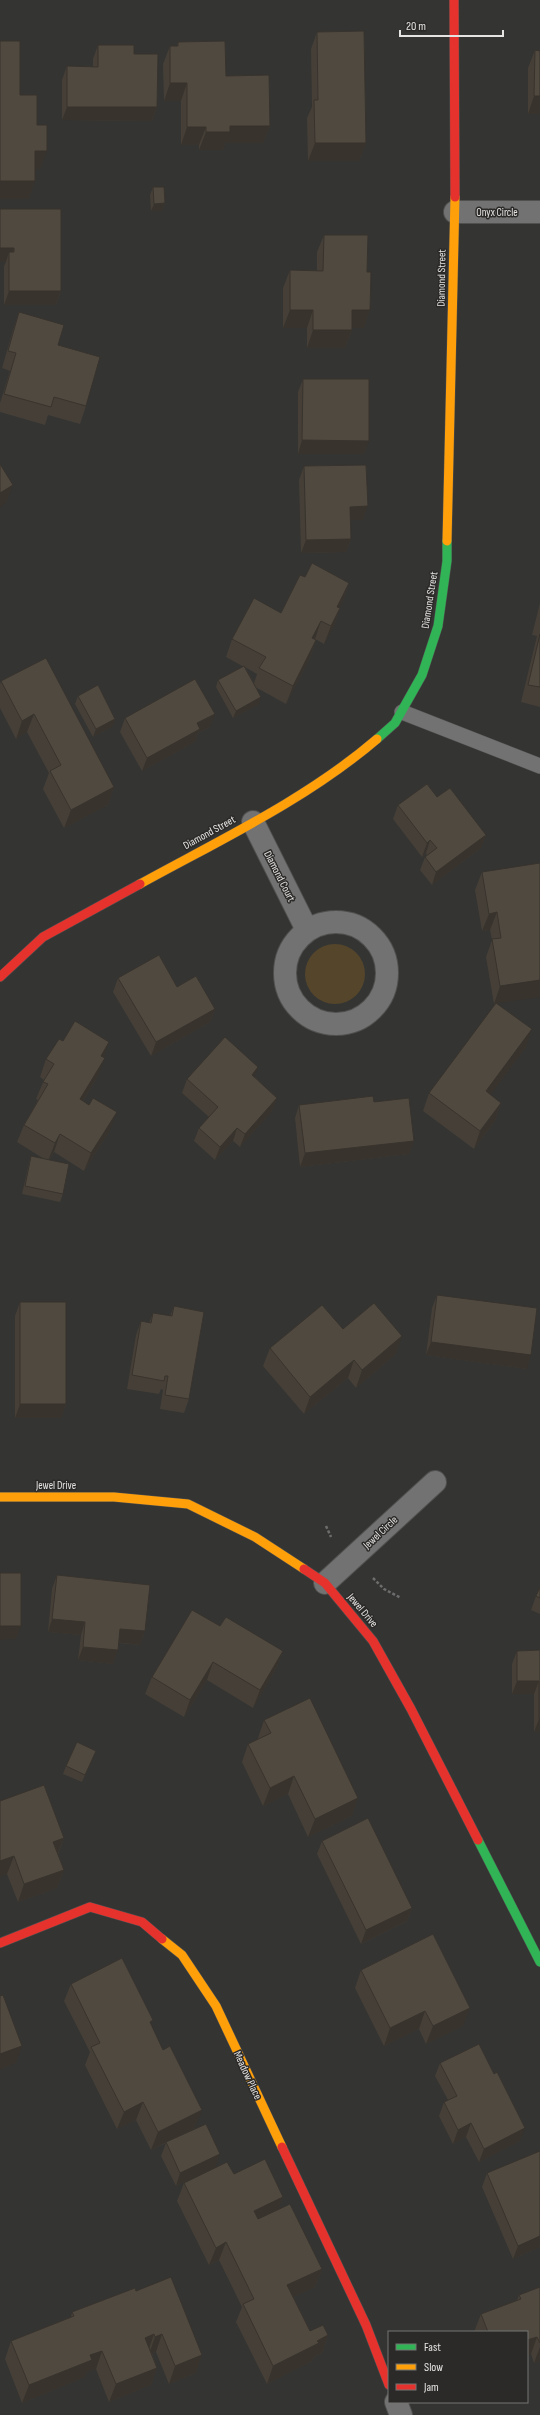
<svg xmlns="http://www.w3.org/2000/svg" width="540" height="2415" font-family="'Sofia Sans Condensed',sans-serif">
  <style>
    .green { fill: #55462b }
    .lines { fill: none; stroke-linecap: round; stroke-linejoin: round }
    .lane-casing { stroke: #50504f; stroke-width: 16 }
    .street-casing { stroke: #50504f; stroke-width: 24 }
    .fast-casing { stroke: #50504f; stroke-width: 10 }
    .slow-casing { stroke: #50504f; stroke-width: 10 }
    .jam-casing { stroke: #50504f; stroke-width: 10 }
    .path { stroke: #6d6d6d; stroke-width: 2.5; stroke-dasharray: 3 2; stroke-linecap: butt }
    .lane { stroke: #727272; stroke-width: 15 }
    .street { stroke: #727272; stroke-width: 22 }
    .fast { stroke: #30b455; stroke-width: 9 }
    .slow { stroke: #ff9f0a; stroke-width: 9 }
    .jam { stroke: #e5322d; stroke-width: 9 }
    .wall { fill: #453f37; fill-rule: evenodd }
    .shaded-wall { fill: #38332d }
    .building { fill: #504940; stroke: #38332d }
    .labels { text-anchor: middle; stroke-width: 3; stroke-linejoin: round; paint-order: stroke }
    .street-label { font-size: 11px; fill: #e5e4e3; stroke: #2b2a28 }
  </style>
  <rect width="100%" height="100%" fill="#343433"/>
  <circle class="green" cx="335" cy="974" r="30"/>
  <g class="lines">
    <g class="lane-casing">
      <polyline id="lane" points="402,712 540,766"/>
    </g>
    <g class="street-casing">
      <g id="street">
        <polyline points="455,212 540,212"/>
        <polyline points="253,822 307,930"/>
        <circle cx="336" cy="973" r="51"/>
        <polyline points="325,1583 435,1482"/>
        <polyline points="396,2402 401,2415"/>
      </g>
    </g>
    <g class="fast-casing">
      <g id="fast">
        <polyline points="377,739 395,723 422,675 438,626 447,561 447,541"/>
        <polyline points="478,1840 540,1962"/>
      </g>
    </g>
    <g class="slow-casing">
      <g id="slow">
        <polyline points="447,541 455,197"/>
        <path d="M140 884C220 840 307 799 377 739"/>
        <polyline points="0,1497 114,1497 188,1504 255,1537 304,1569"/>
        <polyline points="162,1939 182,1955 216,2006 282,2147"/>
      </g>
    </g>
    <g class="jam-casing">
      <g id="jam">
        <polyline points="454,0 455,197"/>
        <polyline points="0,977 43,937 140,884"/>
        <polyline points="304,1569 325,1583 373,1641 411,1709 478,1840"/>
        <polyline points="0,1943 90,1907 142,1922 162,1939"/>
        <polyline points="282,2147 366,2325 389,2385"/>
      </g>
    </g>
    <g class="path">
      <polyline points="326,1526 331,1537"/>
      <polyline points="373,1578 384,1589 401,1598"/>
    </g>
    <use href="#lane" class="lane"/>
    <use href="#street" class="street"/>
    <use href="#fast" class="fast"/>
    <use href="#slow" class="slow"/>
    <use href="#jam" class="jam"/>
  </g>
  <g class="wall">
    <polygon points="317,32 366,143 359,161 308,161 307,118 312,107 311,49"/>
    <polygon points="178,42 226,76 270,126 263,143 225,143 223,150 199,150 199,145 181,145 181,101 164,101 163,64 170,46 177,46"/>
    <polygon points="98,45 134,54 157,107 152,121 62,120 62,80 67,66 93,67 93,59"/>
    <polygon points="535,50 540,114 528,114 528,68"/>
    <polygon points="153,187 165,203 162,211 151,211 150,195"/>
    <polygon points="0,209 61,291 56,305 4,305 4,266 6,262 0,262"/>
    <polygon points="324,235 364,328 352,328 352,330 345,348 307,348 307,328 283,328 283,288 290,270 317,271 317,252"/>
    <polygon points="19,312 58,345 86,406 80,424 48,415 45,425 0,412 0,403 10,371 2,368 13,330"/>
    <polygon points="303,379 364,454 298,454 298,392"/>
    <polygon points="304,466 363,520 351,520 351,539 346,552 301,553 299,480"/>
    <path d="M305 577 349 583 343 601 339 608H340L334 626 324 644 315 639 316 640 310 658 286 704 257 688 259 704 233 718 216 687 218 680 244 667 226 657 232 639 281 613ZM245 667 257 674 254 683Z"/>
    <polygon points="540,603 540,707 521,702 537,636 532,635"/>
    <polygon points="1,681 114,787 108,805 64,828 43,789 49,773 27,732 16,739 0,708 0,684"/>
    <polygon points="78,696 115,719 113,726 93,737 75,704"/>
    <polygon points="125,718 210,727 198,733 195,742 142,771 120,732"/>
    <polygon points="437,797 486,835 481,848 432,885 420,870 425,857 427,856 426,853 422,857 393,819 398,805"/>
    <polygon points="540,863 497,1004 526,1047 490,1095 501,1103 495,1121 474,1149 423,1111 429,1093 496,1004 494,1004 486,957 492,940 490,930 482,931 475,890 482,872"/>
    <polygon points="118,978 177,987 215,1009 210,1022 151,1056 113,992"/>
    <polygon points="63,1041 104,1058 98,1076 83,1101 110,1130 84,1171 54,1152 49,1160 63,1194 60,1202 22,1194 29,1163 31,1156 44,1159 17,1142 24,1125 38,1100 36,1099 44,1080 40,1077 46,1059"/>
    <polygon points="255,1077 277,1098 272,1111 240,1147 233,1141 215,1160 194,1141 199,1128 209,1117 182,1093 187,1079"/>
    <polygon points="374,1102 414,1141 409,1154 300,1167 295,1118 299,1105"/>
    <polygon points="437,1295 527,1369 426,1355 432,1308"/>
    <polygon points="20,1302 66,1404 61,1418 15,1418 15,1316"/>
    <polygon points="174,1306 189,1399 184,1413 160,1409 163,1390 161,1389 159,1394 127,1389 136,1335 141,1321 149,1323 153,1313 170,1316"/>
    <polygon points="343,1329 396,1354 356,1388 348,1378 304,1414 263,1366 270,1348"/>
    <polygon points="57,1575 145,1631 140,1645 119,1643 113,1664 78,1660 81,1635 48,1632 52,1589"/>
    <polygon points="540,1587 540,1614 531,1610 536,1596"/>
    <polygon points="220,1626 283,1651 276,1669 253,1708 207,1680 184,1717 145,1694 152,1677"/>
    <polygon points="540,1650 540,1732 534,1732 534,1694 512,1694 512,1664 517,1651"/>
    <polygon points="264,1720 352,1816 308,1837 288,1794 263,1806 242,1762 248,1744 258,1739 258,1738"/>
    <polygon points="93,1759 82,1782 63,1774 66,1766"/>
    <polygon points="0,1801 64,1838 58,1855 64,1870 57,1888 18,1902 7,1874"/>
    <polygon points="322,1841 412,1908 407,1921 361,1944 317,1854"/>
    <polygon points="361,1970 463,2026 426,2044 419,2029 384,2046 355,1988"/>
    <polygon points="71,1984 151,2025 195,2128 173,2139 215,2168 234,2174 283,2197 278,2209 322,2269 315,2287 293,2297 310,2331 328,2335 322,2353 314,2357 312,2361 267,2384 236,2322 242,2307 219,2260 209,2265 177,2201 184,2183 201,2174 176,2186 161,2156 166,2143 151,2150 136,2120 117,2129 85,2065 90,2052 64,2001"/>
    <polygon points="440,2063 494,2074 520,2141 479,2162 466,2137 453,2144 439,2116 444,2102 448,2100 435,2076"/>
    <polygon points="540,2152 540,2247 513,2259 482,2187 487,2173"/>
    <polygon points="540,2287 540,2361 534,2363 531,2354 527,2332 474,2332 481,2314 517,2300 519,2295"/>
    <polygon points="136,2291 196,2373 169,2384 156,2352 152,2353 157,2368 151,2385 109,2402 96,2369 87,2372 85,2377 22,2403 5,2359 11,2341 71,2317 72,2312"/>
  </g>
  <g class="shaded-wall">
    <polygon points="170,83 187,83 181,101 164,101"/>
    <polygon points="534,96 540,96 540,114 528,114"/>
    <polygon points="67,107 157,107 152,121 62,120"/>
    <polygon points="230,126 270,126 263,143 225,143 223,150 199,150 206,132"/>
    <polygon points="187,127 206,127 199,145 181,145"/>
    <polygon points="315,143 366,143 359,161 308,161"/>
    <polygon points="35,151 47,151 40,169 29,169"/>
    <polygon points="0,181 35,181 29,199 0,199"/>
    <polygon points="165,203 162,211 151,211 154,204"/>
    <polygon points="0,248 14,248 10,262 9,252 6,262 0,262"/>
    <polygon points="9,291 61,291 56,305 4,305"/>
    <polygon points="290,310 313,310 307,328 283,328"/>
    <polygon points="352,310 370,310 364,328 345,328"/>
    <polygon points="313,330 352,330 345,348 307,348"/>
    <polygon points="302,440 369,441 364,454 298,454"/>
    <polygon points="13,485 6,503 0,507 0,493"/>
    <polygon points="368,506 363,520 346,520 350,507"/>
    <polygon points="351,539 346,552 301,553 306,540"/>
    <polygon points="349,583 343,601 331,625 337,607"/>
    <polygon points="340,608 334,626 324,644 331,626"/>
    <polygon points="321,621 315,639 312,638"/>
    <polygon points="316,640 310,658 286,704 293,686"/>
    <polygon points="261,697 259,704 233,718 236,711"/>
    <polygon points="34,714 27,732 16,739 22,721"/>
    <polygon points="215,714 210,727 198,733 195,742 142,771 147,758 197,723"/>
    <polygon points="115,719 113,726 93,737 96,729"/>
    <polygon points="114,787 108,805 64,828 71,810"/>
    <polygon points="486,835 481,848 432,885 436,872"/>
    <polygon points="430,840 426,853 422,857 427,843"/>
    <polygon points="497,912 490,930 482,931 489,914"/>
    <polygon points="540,980 540,997 494,1004 500,986"/>
    <polygon points="215,1009 210,1022 151,1056 156,1042"/>
    <polygon points="532,1029 526,1047 480,1109 486,1091"/>
    <polygon points="109,1042 103,1060 101,1056"/>
    <polygon points="105,1058 98,1076 73,1117 80,1099"/>
    <polygon points="258,1067 253,1081 252,1075"/>
    <polygon points="277,1098 272,1111 240,1147 245,1134"/>
    <polygon points="501,1103 495,1121 474,1149 480,1131"/>
    <polygon points="117,1112 110,1130 84,1171 91,1153"/>
    <polygon points="237,1128 233,1141 215,1160 220,1147"/>
    <polygon points="60,1134 54,1152 48,1161 55,1143"/>
    <polygon points="414,1141 409,1154 300,1167 305,1153"/>
    <polygon points="402,1336 396,1354 356,1388 362,1370"/>
    <polygon points="431,1342 531,1355 527,1369 426,1355"/>
    <polygon points="354,1360 348,1378 304,1414 310,1397"/>
    <polygon points="20,1404 66,1404 61,1418 15,1418"/>
    <polygon points="52,1619 85,1622 81,1635 48,1632"/>
    <polygon points="0,1626 21,1626 16,1639 0,1640"/>
    <polygon points="120,1629 145,1631 140,1645 115,1642"/>
    <polygon points="83,1647 118,1650 113,1664 78,1660"/>
    <polygon points="283,1651 276,1669 253,1708 260,1690"/>
    <polygon points="213,1662 207,1680 184,1717 190,1700"/>
    <polygon points="517,1681 539,1681 534,1694 512,1694"/>
    <polygon points="539,1719 540,1719 540,1732 534,1732"/>
    <polygon points="96,1751 93,1759 82,1782 85,1775"/>
    <polygon points="294,1776 288,1794 263,1806 270,1788"/>
    <polygon points="358,1798 352,1816 308,1837 315,1819"/>
    <polygon points="64,1838 57,1856 53,1842"/>
    <polygon points="14,1856 7,1874 0,1877 0,1861"/>
    <polygon points="64,1870 57,1888 18,1902 24,1884"/>
    <polygon points="412,1908 407,1921 361,1944 366,1930"/>
    <polygon points="470,2008 463,2026 426,2044 433,2026"/>
    <polygon points="425,2011 419,2029 384,2046 390,2028"/>
    <polygon points="22,2046 16,2063 0,2070 0,2054"/>
    <polygon points="143,2102 136,2120 117,2129 124,2112"/>
    <polygon points="202,2110 195,2128 151,2150 158,2132"/>
    <polygon points="471,2123 466,2137 453,2144 458,2130"/>
    <polygon points="525,2128 520,2141 479,2162 484,2149"/>
    <polygon points="220,2154 215,2168 176,2186 180,2173"/>
    <polygon points="283,2197 277,2214 247,2229 254,2211"/>
    <polygon points="540,2236 540,2247 513,2259 518,2246"/>
    <polygon points="226,2242 219,2260 209,2265 216,2248"/>
    <polygon points="322,2269 315,2287 281,2303 287,2285"/>
    <polygon points="154,2334 148,2352 145,2338"/>
    <polygon points="162,2334 156,2352 149,2354 155,2337"/>
    <polygon points="328,2335 322,2353 314,2357 312,2361 267,2384 273,2366"/>
    <polygon points="537,2337 531,2354 527,2356 527,2340"/>
    <polygon points="540,2347 540,2361 534,2363"/>
    <polygon points="102,2351 96,2369 87,2372 85,2377 22,2403 29,2385 90,2355"/>
    <polygon points="202,2355 196,2373 169,2384 175,2366"/>
    <polygon points="157,2368 151,2385 109,2402 116,2384"/>
  </g>
  <g class="building">
    <polygon points="364,31 366,143 315,143 314,100 318,100 317,32"/>
    <polygon points="0,41 20,41 20,95 37,95 37,125 47,125 47,151 35,151 35,181 0,181"/>
    <polygon points="225,41 226,76 269,75 270,126 230,126 230,132 206,132 206,127 187,127 187,83 170,83 170,46 178,46 178,42"/>
    <polygon points="98,45 134,45 134,54 158,54 157,107 67,107 67,66 98,67"/>
    <polygon points="535,50 540,51 540,96 534,96"/>
    <polygon points="153,187 164,187 165,203 154,204"/>
    <polygon points="0,209 61,209 61,291 9,291 9,252 14,252 14,248 0,248"/>
    <polygon points="324,235 368,235 367,272 371,272 370,310 352,310 352,330 313,330 313,310 290,310 290,270 323,271"/>
    <polygon points="19,312 64,325 58,345 100,357 86,406 54,397 51,407 4,394 16,353 8,351"/>
    <polygon points="303,379 369,379 369,441 302,440"/>
    <polygon points="0,464 13,485 0,493"/>
    <polygon points="366,465 368,506 350,507 351,539 306,540 304,466"/>
    <polygon points="312,563 349,583 337,607 340,608 331,626 321,621 312,638 316,640 293,686 259,668 266,657 232,639 254,598 281,613 300,575 305,577"/>
    <polygon points="540,634 540,687 528,685"/>
    <polygon points="46,658 114,787 71,810 50,771 61,765 34,714 22,721 1,681"/>
    <polygon points="244,666 261,697 236,711 218,680"/>
    <polygon points="195,679 215,714 197,723 200,729 147,758 125,718"/>
    <polygon points="98,685 115,719 96,729 78,696"/>
    <polygon points="427,784 437,797 450,788 486,835 436,872 425,857 437,848 430,840 427,843 398,805"/>
    <polygon points="540,863 540,980 500,986 492,939 501,938 497,912 489,914 482,872"/>
    <polygon points="159,955 177,987 196,976 215,1009 156,1042 118,978"/>
    <polygon points="496,1003 532,1029 486,1091 501,1103 480,1131 429,1093"/>
    <polygon points="75,1021 109,1042 101,1056 105,1058 80,1099 89,1105 93,1098 117,1112 91,1153 60,1134 55,1143 24,1125 48,1084 43,1082 54,1064 46,1059 59,1039 63,1041"/>
    <polygon points="225,1037 258,1067 252,1075 277,1098 245,1134 237,1128 220,1147 199,1128 218,1107 187,1079"/>
    <polygon points="373,1096 374,1102 409,1098 414,1141 305,1153 299,1105"/>
    <polygon points="31,1156 69,1164 63,1194 25,1186"/>
    <polygon points="437,1295 537,1308 531,1355 431,1342"/>
    <rect x="20" y="1302" width="46" height="102"/>
    <polygon points="374,1303 402,1336 362,1370 354,1360 310,1397 270,1348 322,1305 343,1329"/>
    <polygon points="174,1306 204,1312 189,1399 165,1395 168,1376 165,1376 164,1381 132,1375 141,1321 151,1323 153,1313 172,1316"/>
    <rect x="0" y="1573" width="21" height="53"/>
    <polygon points="57,1575 150,1585 145,1631 120,1629 118,1650 83,1647 85,1622 52,1619"/>
    <polygon points="540,1587 540,1598 536,1596"/>
    <polygon points="192,1610 220,1626 226,1617 283,1651 260,1690 213,1662 190,1700 152,1677"/>
    <polygon points="540,1650 540,1719 539,1719 539,1681 517,1681 517,1651"/>
    <polygon points="310,1698 358,1798 315,1819 294,1776 270,1788 248,1744 271,1733 264,1720"/>
    <polygon points="77,1742 96,1751 85,1775 66,1766"/>
    <polygon points="44,1785 64,1838 53,1842 64,1870 24,1884 14,1856 0,1861 0,1801"/>
    <polygon points="368,1818 412,1908 366,1930 322,1841"/>
    <polygon points="433,1934 470,2008 433,2026 425,2011 390,2028 361,1970"/>
    <polygon points="122,1958 153,2020 150,2022 163,2050 170,2046 202,2110 158,2132 143,2102 124,2112 91,2047 100,2043 71,1984"/>
    <polygon points="3,1995 22,2046 0,2054 0,1996"/>
    <polygon points="479,2044 494,2074 497,2072 525,2128 484,2149 471,2123 458,2130 444,2102 457,2096 440,2063"/>
    <polygon points="206,2124 220,2154 180,2173 166,2142"/>
    <polygon points="540,2151 540,2236 518,2246 487,2173"/>
    <polygon points="265,2159 283,2197 254,2211 258,2219 290,2204 322,2269 287,2285 310,2331 323,2325 328,2335 317,2341 319,2343 273,2366 243,2304 254,2299 226,2242 216,2248 184,2183 227,2162 234,2174"/>
    <polygon points="171,2277 202,2355 175,2366 162,2334 155,2337 154,2334 145,2338 157,2368 116,2384 102,2351 90,2355 92,2360 29,2385 11,2341 74,2316 72,2312 135,2288 136,2291"/>
    <polygon points="540,2287 540,2343 537,2337 527,2340 527,2332 488,2332 481,2314 521,2299 519,2295"/>
  </g>
  <g class="labels">
    <g class="street-label">
      <text x="497" y="216">Onyx Circle</text>
      <text transform="translate(441 278) rotate(-89)" y="4">Diamond Street</text>
      <text transform="translate(429 600) rotate(-81)" y="4">Diamond Street</text>
      <text transform="translate(209 832) rotate(-29)" y="4">Diamond Street</text>
      <text transform="translate(280 876) rotate(63)" y="4">Diamond Court</text>
      <text x="56" y="1489">Jewel Drive</text>
      <text transform="translate(380 1532) rotate(-43)" y="4">Jewel Circle</text>
      <text transform="translate(363 1610) rotate(50)" y="4">Jewel Drive</text>
      <text transform="translate(248 2075) rotate(65)" y="4">Meadow Place</text>
    </g>
  </g>
  <rect x="388" y="2331" width="140" height="72" fill="#2b2a28" stroke="#757473"/>
  <rect x="396" y="2344" width="20" height="6" fill="#30b455" stroke="#757473"/>
  <text x="424" y="2351" font-size="12" fill="#e5e4e3">Fast</text>
  <rect x="396" y="2364" width="20" height="6" fill="#ff9f0a" stroke="#757473"/>
  <text x="424" y="2371" font-size="12" fill="#e5e4e3">Slow</text>
  <rect x="396" y="2384" width="20" height="6" fill="#e5322d" stroke="#757473"/>
  <text x="424" y="2391" font-size="12" fill="#e5e4e3">Jam</text>
  <path d="M400 30v6h103v-6" fill="none" stroke="#e5e4e3" stroke-width="2"/>
  <text x="406" y="30" font-size="12" fill="#e5e4e3" stroke="#2b2a28" stroke-width="3" paint-order="stroke">20 m</text>
</svg>
